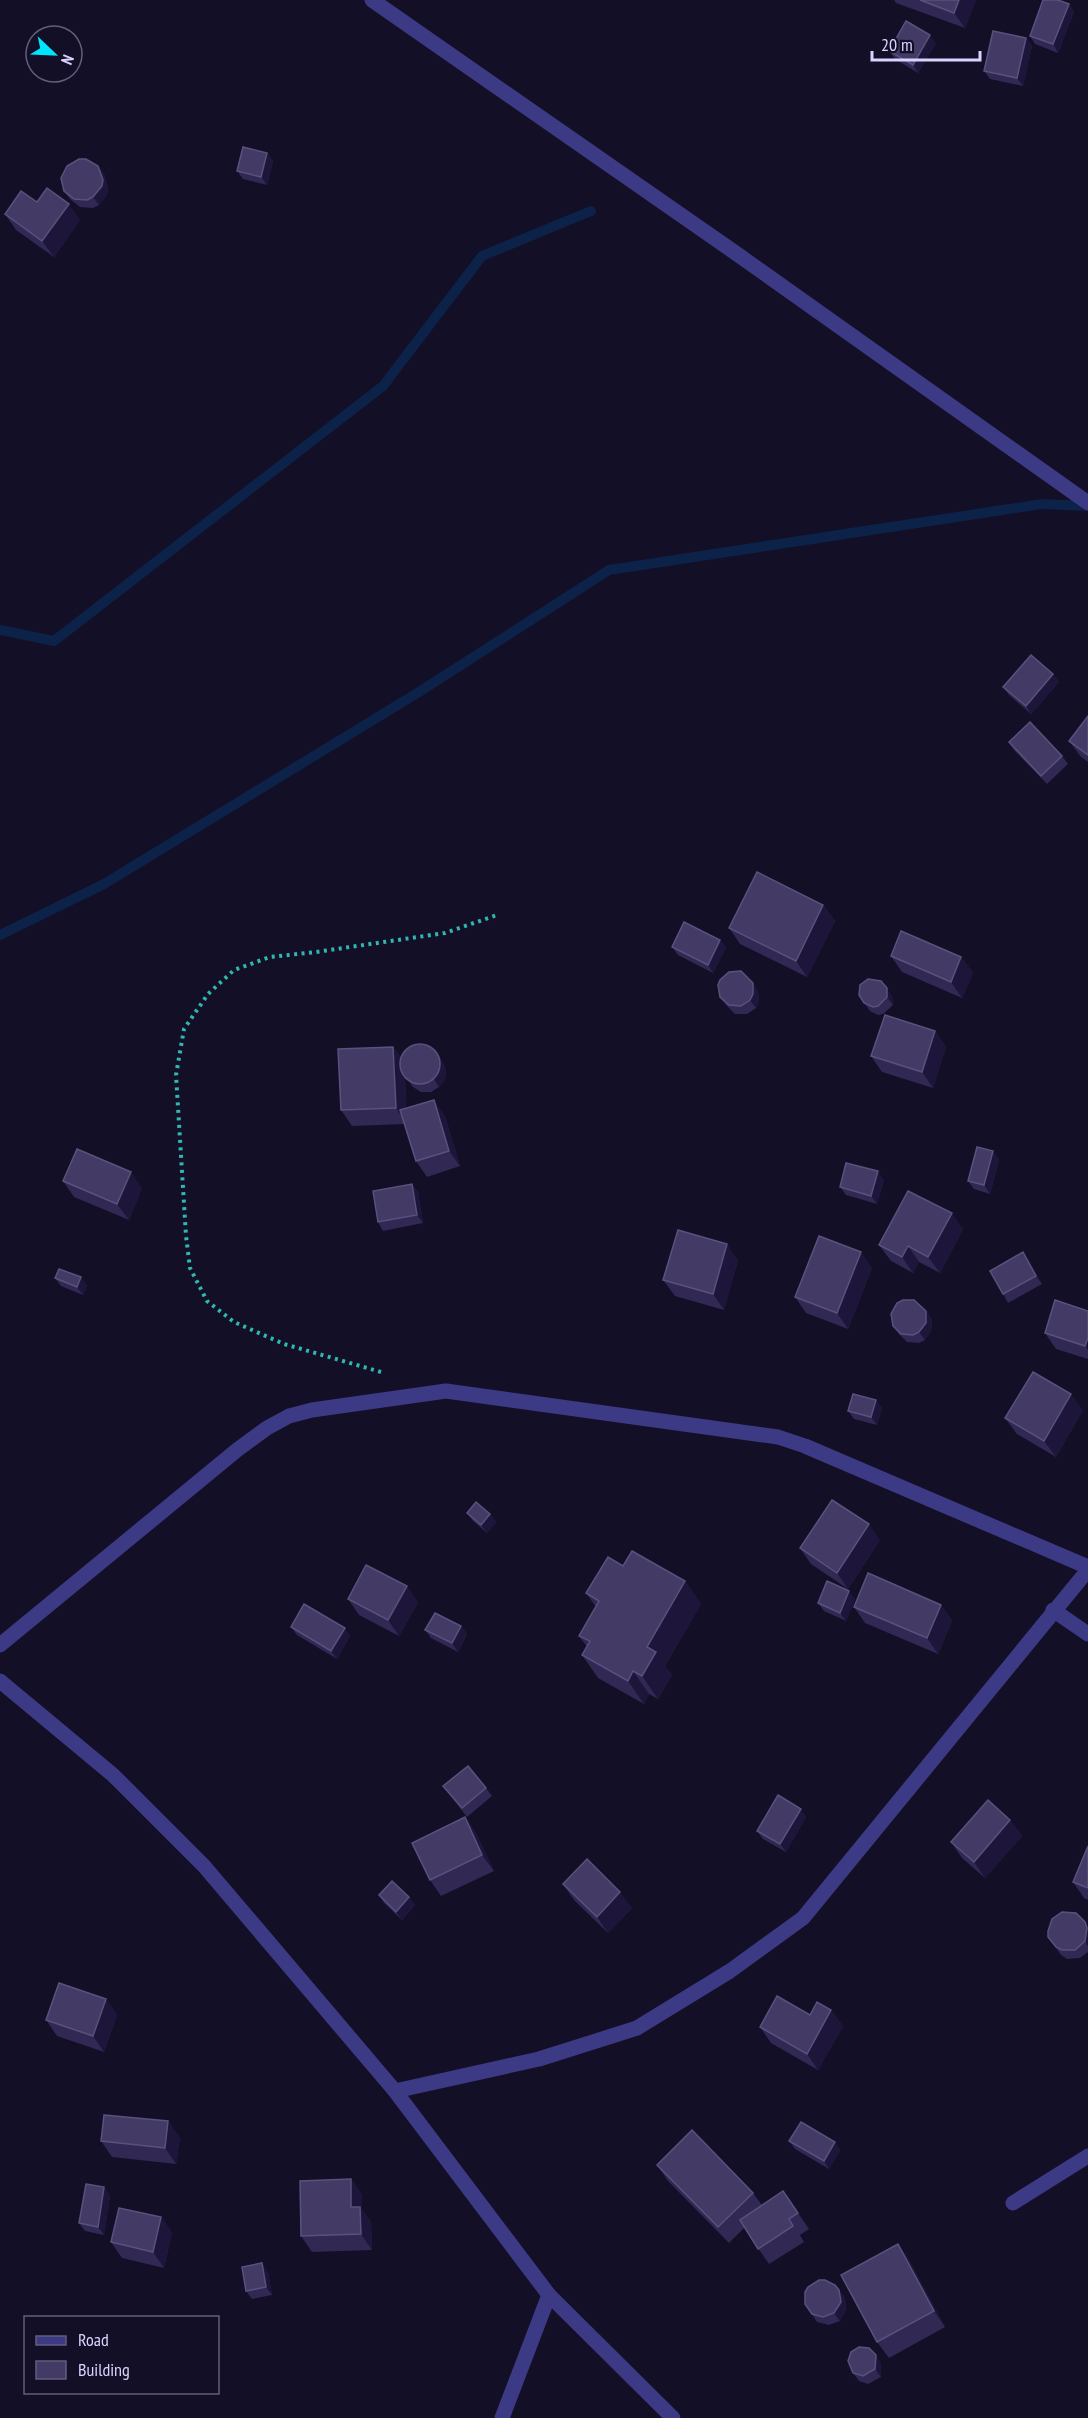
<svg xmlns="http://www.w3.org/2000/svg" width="1088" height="2418" font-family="'PT Sans Narrow',sans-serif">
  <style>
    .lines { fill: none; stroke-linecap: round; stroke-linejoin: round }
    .stream { stroke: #0c2248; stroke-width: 10 }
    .path { stroke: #2fb8b0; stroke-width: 4; stroke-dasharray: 3 4.5; stroke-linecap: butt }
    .minor { stroke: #3d3a85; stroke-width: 15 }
    .tertiary { stroke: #3d3a85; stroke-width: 15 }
    .wall { fill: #312854 }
    .shaded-wall { fill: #1d163a }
    .building { fill: #433a66; stroke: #5a527e; stroke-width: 1.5 }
  </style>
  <rect width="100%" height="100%" fill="#130f26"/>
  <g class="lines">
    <g class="stream">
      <polyline points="0,630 54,641 383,386 482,256 591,211"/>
      <polyline points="0,935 104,884 419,692 609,570 1042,504 1088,506"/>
    </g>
    <polyline class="path" points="381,1372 284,1344 234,1322 207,1301 190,1268 186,1236 176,1075 184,1029 208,994 234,970 270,957 316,952 445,933 497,915"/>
    <g class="minor">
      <polyline points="1053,1610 1088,1634"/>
      <polyline points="0,1645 237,1450 267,1428 289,1416 312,1410 446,1391 778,1437 805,1446 1088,1567"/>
      <polyline points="0,1681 113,1775 204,1866 395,2091 549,2295 673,2418"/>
      <polyline points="395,2091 539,2059 637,2028 730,1971 803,1918 1088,1570"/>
      <polyline points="1013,2203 1088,2156"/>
      <polyline points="502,2418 549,2295"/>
    </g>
    <polyline class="tertiary" points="372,0 737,254 1088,503"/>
  </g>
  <g class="wall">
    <polygon points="894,0 976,0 965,28 896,3"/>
    <polygon points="1069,4 1074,12 1058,53 1035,44 1030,36"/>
    <polygon points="1026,38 1032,46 1023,86 990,79 984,71"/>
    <polygon points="936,43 918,73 895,59 889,51"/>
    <polygon points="267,153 273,161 267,185 243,179 237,171"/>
    <polygon points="98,166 104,174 108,188 107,195 99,205 93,208 80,207 70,199 64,191"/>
    <polygon points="5,214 80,220 54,257 16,230"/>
    <polygon points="1053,674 1059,682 1031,714 1009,695 1003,687"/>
    <polygon points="1088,716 1088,762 1081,757 1069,741"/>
    <polygon points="1009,742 1062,756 1068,764 1047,784 1014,750"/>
    <polygon points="823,905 835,921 807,977 740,944 729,928"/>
    <polygon points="720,940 726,948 713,973 678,955 672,947"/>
    <polygon points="891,956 961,957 973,973 962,998 902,972"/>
    <polygon points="753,983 758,991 759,1002 756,1008 747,1014 735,1014 726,1005 720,997"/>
    <polygon points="859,995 892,996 893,1005 883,1014 878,1015 870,1011"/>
    <polygon points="935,1031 946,1047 933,1088 882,1072 871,1056"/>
    <polygon points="393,1047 402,1059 442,1061 446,1070 445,1080 439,1087 431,1092 421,1092 413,1087 405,1076 406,1108 445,1116 460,1166 427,1177 416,1161 404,1124 352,1126 341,1110"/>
    <polygon points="993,1151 999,1160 990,1194 974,1189 968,1181"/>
    <polygon points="884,1180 877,1204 846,1195 840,1187"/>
    <polygon points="63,1181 142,1188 129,1220 74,1197"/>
    <polygon points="412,1184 418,1192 423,1223 383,1231 378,1222"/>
    <polygon points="963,1229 940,1273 919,1262 913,1273 891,1261 879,1245"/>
    <polygon points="738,1260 724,1310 675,1296 663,1280"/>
    <polygon points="1029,1261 1042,1284 1008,1303 1003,1294"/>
    <polygon points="872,1268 848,1329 806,1313 795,1297"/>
    <polygon points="55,1278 87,1285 83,1295 61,1286"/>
    <polygon points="926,1311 932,1320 931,1331 925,1340 919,1343 907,1342 899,1334 893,1326"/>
    <polygon points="1088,1311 1088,1359 1056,1349 1045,1333"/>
    <polygon points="876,1400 882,1408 877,1425 854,1419 848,1411"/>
    <polygon points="1083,1410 1056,1457 1017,1434 1005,1418"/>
    <polygon points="467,1513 490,1514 496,1522 487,1533 473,1521"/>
    <polygon points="880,1540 848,1589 811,1564 800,1548"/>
    <polygon points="623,1566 685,1581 701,1604 665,1666 672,1675 658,1699 649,1694 644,1704 598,1678 582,1655 587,1647 579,1636 596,1607 586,1593"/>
    <polygon points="348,1599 418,1602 399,1636 359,1615"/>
    <polygon points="855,1599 846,1621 824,1611 818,1603"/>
    <polygon points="941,1605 952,1621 938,1654 865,1623 854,1607"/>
    <polygon points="461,1626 467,1634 458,1652 431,1638 425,1630"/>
    <polygon points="291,1627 350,1636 337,1659 297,1635"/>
    <polygon points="443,1786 486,1788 492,1796 467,1817"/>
    <polygon points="465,1817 476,1833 494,1871 441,1896 430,1880"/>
    <polygon points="806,1817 786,1852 763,1839 757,1831"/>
    <polygon points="1010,1820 1022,1836 985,1878 962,1858 951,1842"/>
    <polygon points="1088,1846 1088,1900 1084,1898 1073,1882"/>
    <polygon points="563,1884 632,1908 608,1933 574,1900"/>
    <polygon points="379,1895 409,1897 415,1905 402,1920 384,1903"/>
    <polygon points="1088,1926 1088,1952 1080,1958 1067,1959 1061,1955 1048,1937"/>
    <polygon points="106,1999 117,2015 104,2052 57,2036 46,2020"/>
    <polygon points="831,2010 843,2026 818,2070 771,2043 760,2027"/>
    <polygon points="180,2137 176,2164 112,2157 101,2141"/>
    <polygon points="789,2141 835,2142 840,2150 829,2169 795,2149"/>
    <polygon points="657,2165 753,2193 762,2205 783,2191 809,2229 800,2235 804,2242 769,2264 744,2228 729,2243 668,2181"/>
    <polygon points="351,2179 362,2195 362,2210 371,2222 372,2250 312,2252 301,2236"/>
    <polygon points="104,2187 110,2196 104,2235 85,2231 79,2223"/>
    <polygon points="161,2217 172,2233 164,2268 122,2258 111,2242"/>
    <polygon points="898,2244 909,2260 945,2327 889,2358 877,2342"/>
    <polygon points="268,2272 272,2295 252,2299 246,2291"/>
    <polygon points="839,2290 845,2298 846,2310 840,2321 829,2325 817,2322 805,2304"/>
    <polygon points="881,2363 881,2377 868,2384 859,2381 853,2373"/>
  </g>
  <g class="shaded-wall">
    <polygon points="959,0 976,0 965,28 954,13"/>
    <polygon points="1069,4 1074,12 1058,53 1053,44"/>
    <polygon points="930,35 936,43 918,73 913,65"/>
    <polygon points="1026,38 1032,46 1023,86 1017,78"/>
    <polygon points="267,153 273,161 267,185 261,177"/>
    <polygon points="98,166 104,174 108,188 107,195 99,205 93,197"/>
    <polygon points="69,204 80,220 54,257 42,241"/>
    <polygon points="1053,674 1059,682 1031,714 1026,706"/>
    <polygon points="823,905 835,921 807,977 796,961"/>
    <polygon points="720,940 726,948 713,973 708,965"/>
    <polygon points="961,957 973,973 962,998 951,982"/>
    <polygon points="753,983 758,991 759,1002 756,1008 750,1000"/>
    <polygon points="887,988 892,996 893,1005 887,997"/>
    <polygon points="935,1031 946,1047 933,1088 922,1072"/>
    <polygon points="393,1047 404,1062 407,1124 396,1108"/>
    <polygon points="437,1052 442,1061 446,1070 445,1080 439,1087 434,1079"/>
    <polygon points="434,1100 445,1116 460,1166 449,1151"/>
    <polygon points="993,1151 999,1160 990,1194 984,1185"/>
    <polygon points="878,1171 884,1180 877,1204 871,1196"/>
    <polygon points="131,1172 142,1188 129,1220 117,1204"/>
    <polygon points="412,1184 418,1192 423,1223 417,1215"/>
    <polygon points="952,1213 963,1229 940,1273 928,1257"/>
    <polygon points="727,1244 738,1260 724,1310 713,1294"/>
    <polygon points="908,1246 919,1262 913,1273 902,1257"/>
    <polygon points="861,1252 872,1268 848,1329 837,1313"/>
    <polygon points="1023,1252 1029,1261 1042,1284 1036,1276"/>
    <polygon points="81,1277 87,1285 83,1295 77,1287"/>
    <polygon points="926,1311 932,1320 931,1331 925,1340 919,1332"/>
    <polygon points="1088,1338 1088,1350 1085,1346"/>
    <polygon points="1071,1394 1083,1410 1056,1457 1044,1441"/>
    <polygon points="876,1400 882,1408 877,1425 871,1417"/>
    <polygon points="490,1514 496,1522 487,1533 481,1525"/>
    <polygon points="869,1524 880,1540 848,1589 837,1573"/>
    <polygon points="685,1581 701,1604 665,1666 672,1675 658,1699 642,1676 647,1647"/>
    <polygon points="407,1586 418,1602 399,1636 388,1620"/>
    <polygon points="849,1591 855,1599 846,1621 840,1613"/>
    <polygon points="941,1605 952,1621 938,1654 927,1638"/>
    <polygon points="461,1626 467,1634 458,1652 452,1643"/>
    <polygon points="345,1628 350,1636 337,1659 331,1651"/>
    <polygon points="633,1671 649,1694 644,1704 628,1681"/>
    <polygon points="801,1809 806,1817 786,1852 780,1844"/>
    <polygon points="465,1817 476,1833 494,1871 482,1855"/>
    <polygon points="1010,1820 1022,1836 985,1878 974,1862"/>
    <polygon points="620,1892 632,1908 608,1933 597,1917"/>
    <polygon points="409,1897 415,1905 402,1920 396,1912"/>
    <polygon points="1085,1922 1088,1926 1088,1946 1085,1941"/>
    <polygon points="106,1999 117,2015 104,2052 93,2036"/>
    <polygon points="831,2010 843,2026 818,2070 807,2054"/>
    <polygon points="168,2121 180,2137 176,2164 165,2148"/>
    <polygon points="835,2142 840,2150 829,2169 824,2161"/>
    <polygon points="351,2179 362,2195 362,2210 371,2222 372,2250 361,2234 351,2207"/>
    <polygon points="104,2187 110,2196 104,2235 98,2227"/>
    <polygon points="161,2217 172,2233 164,2268 153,2252"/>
    <polygon points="898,2244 909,2260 945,2327 934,2311"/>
    <polygon points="262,2263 268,2272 272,2295 266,2287"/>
    <polygon points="839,2290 845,2298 846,2310 840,2321 834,2313"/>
    <polygon points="876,2355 881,2363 881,2377 875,2369"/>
  </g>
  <g class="building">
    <polygon points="920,0 959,0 954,13"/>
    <polygon points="1043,0 1058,0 1069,4 1053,44 1030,36"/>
    <polygon points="906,21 930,35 913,65 889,51"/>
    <polygon points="993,31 1026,38 1017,78 984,71"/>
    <polygon points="243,147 267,153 261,177 237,171"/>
    <polygon points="79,159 86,159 98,166 103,180 102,186 93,197 87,200 74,199 64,191 61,178 67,166"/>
    <polygon points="47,188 69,204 42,241 5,214 21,191 37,202"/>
    <polygon points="1031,655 1053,674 1026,706 1003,687"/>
    <polygon points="1088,716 1088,755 1069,741"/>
    <polygon points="1030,722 1062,756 1041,776 1009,742"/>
    <polygon points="757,872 823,905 796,961 729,928"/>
    <polygon points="684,922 720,940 708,965 672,947"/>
    <polygon points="901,931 961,957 951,982 891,956"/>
    <polygon points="741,971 753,983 753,994 750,1000 741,1006 729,1005 720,997 718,985 720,980 729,972"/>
    <polygon points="868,979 881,981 887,988 887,997 878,1006 873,1007 864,1003 859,995 860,985"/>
    <polygon points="885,1015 935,1031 922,1072 871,1056"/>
    <circle cx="420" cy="1064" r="20"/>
    <polygon points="393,1047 396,1108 341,1110 338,1049"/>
    <polygon points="434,1100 449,1151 416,1161 400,1110"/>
    <polygon points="977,1147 993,1151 984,1185 968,1181"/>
    <polygon points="77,1149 131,1172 117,1204 63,1181"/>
    <polygon points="846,1163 878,1171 871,1196 840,1187"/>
    <polygon points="412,1184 417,1215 378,1222 373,1191"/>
    <polygon points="908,1191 952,1213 928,1257 908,1246 902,1257 879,1245"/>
    <polygon points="678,1230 727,1244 713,1294 663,1280"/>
    <polygon points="819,1236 861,1252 837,1313 795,1297"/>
    <polygon points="1023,1252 1036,1276 1003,1294 990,1271"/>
    <polygon points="59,1269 81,1277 77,1287 55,1278"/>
    <polygon points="903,1300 914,1300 926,1311 926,1323 919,1332 913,1335 901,1334 893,1326 891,1314 897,1303"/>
    <polygon points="1055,1300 1088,1311 1088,1338 1085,1346 1045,1333"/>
    <polygon points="1033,1372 1071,1394 1044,1441 1005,1418"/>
    <polygon points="853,1394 876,1400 871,1417 848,1411"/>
    <polygon points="832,1500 869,1524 837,1573 800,1548"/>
    <polygon points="476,1502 490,1514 481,1525 467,1513"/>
    <polygon points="632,1551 685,1581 647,1647 656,1652 642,1676 633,1671 628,1681 582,1655 590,1641 579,1636 599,1601 586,1593 608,1557 623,1566"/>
    <polygon points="366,1565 407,1586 388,1620 348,1599"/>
    <polygon points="868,1573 941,1605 927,1638 854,1607"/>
    <polygon points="827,1581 849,1591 840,1613 818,1603"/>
    <polygon points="304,1604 345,1628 331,1651 291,1627"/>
    <polygon points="435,1613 461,1626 452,1643 425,1630"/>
    <polygon points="468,1766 486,1788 462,1808 443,1786"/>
    <polygon points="778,1795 801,1809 780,1844 757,1831"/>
    <polygon points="988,1800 1010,1820 974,1862 951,1842"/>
    <polygon points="465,1817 482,1855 430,1880 412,1843"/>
    <polygon points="1088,1846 1088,1888 1073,1882"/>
    <polygon points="587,1859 620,1892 597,1917 563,1884"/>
    <polygon points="392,1881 409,1897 396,1912 379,1895"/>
    <polygon points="1062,1912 1076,1913 1085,1922 1087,1928 1085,1941 1075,1950 1062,1950 1056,1947 1048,1937 1048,1931 1052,1919"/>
    <polygon points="59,1983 106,1999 93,2036 46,2020"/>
    <polygon points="777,1996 810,2015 817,2002 831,2010 807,2054 760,2027"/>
    <polygon points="104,2115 168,2121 165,2148 101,2141"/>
    <polygon points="801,2122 835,2142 824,2161 789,2141"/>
    <polygon points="692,2130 753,2193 718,2227 657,2165"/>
    <polygon points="351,2179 351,2207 360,2207 361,2234 301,2236 300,2181"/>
    <polygon points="86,2184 104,2187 98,2227 79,2223"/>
    <polygon points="783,2191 798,2213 789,2219 793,2226 758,2249 740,2220"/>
    <polygon points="119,2208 161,2217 153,2252 111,2242"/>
    <polygon points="898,2244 934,2311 877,2342 841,2275"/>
    <polygon points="262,2263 266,2287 246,2291 242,2267"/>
    <polygon points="819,2280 825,2280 835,2285 839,2290 841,2302 834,2313 823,2317 812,2314 805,2304 805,2292 808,2287"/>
    <polygon points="859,2347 869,2348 876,2355 875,2369 863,2376 853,2373 848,2361 851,2352"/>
  </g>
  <rect x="24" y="2316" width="195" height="78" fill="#130f26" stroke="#625e7d" stroke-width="1.5"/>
  <rect x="36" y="2336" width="30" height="9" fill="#3d3a85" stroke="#625e7d" stroke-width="1.5"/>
  <text x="78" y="2346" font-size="18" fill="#d9d4ff">Road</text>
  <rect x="36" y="2361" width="30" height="18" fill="#433a66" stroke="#625e7d" stroke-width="1.5"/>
  <text x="78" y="2376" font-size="18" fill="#d9d4ff">Building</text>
  <g transform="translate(54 54) rotate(113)"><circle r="28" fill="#130f26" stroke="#625e7d" stroke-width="1.5"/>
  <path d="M0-4.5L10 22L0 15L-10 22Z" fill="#00e5ff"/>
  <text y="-9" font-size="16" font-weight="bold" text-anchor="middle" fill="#d9d4ff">N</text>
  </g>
  <path d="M872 51v9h108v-9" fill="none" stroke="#d9d4ff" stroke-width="3"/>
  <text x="881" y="51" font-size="18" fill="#d9d4ff" stroke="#130f26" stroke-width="4.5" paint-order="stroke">20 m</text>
</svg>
